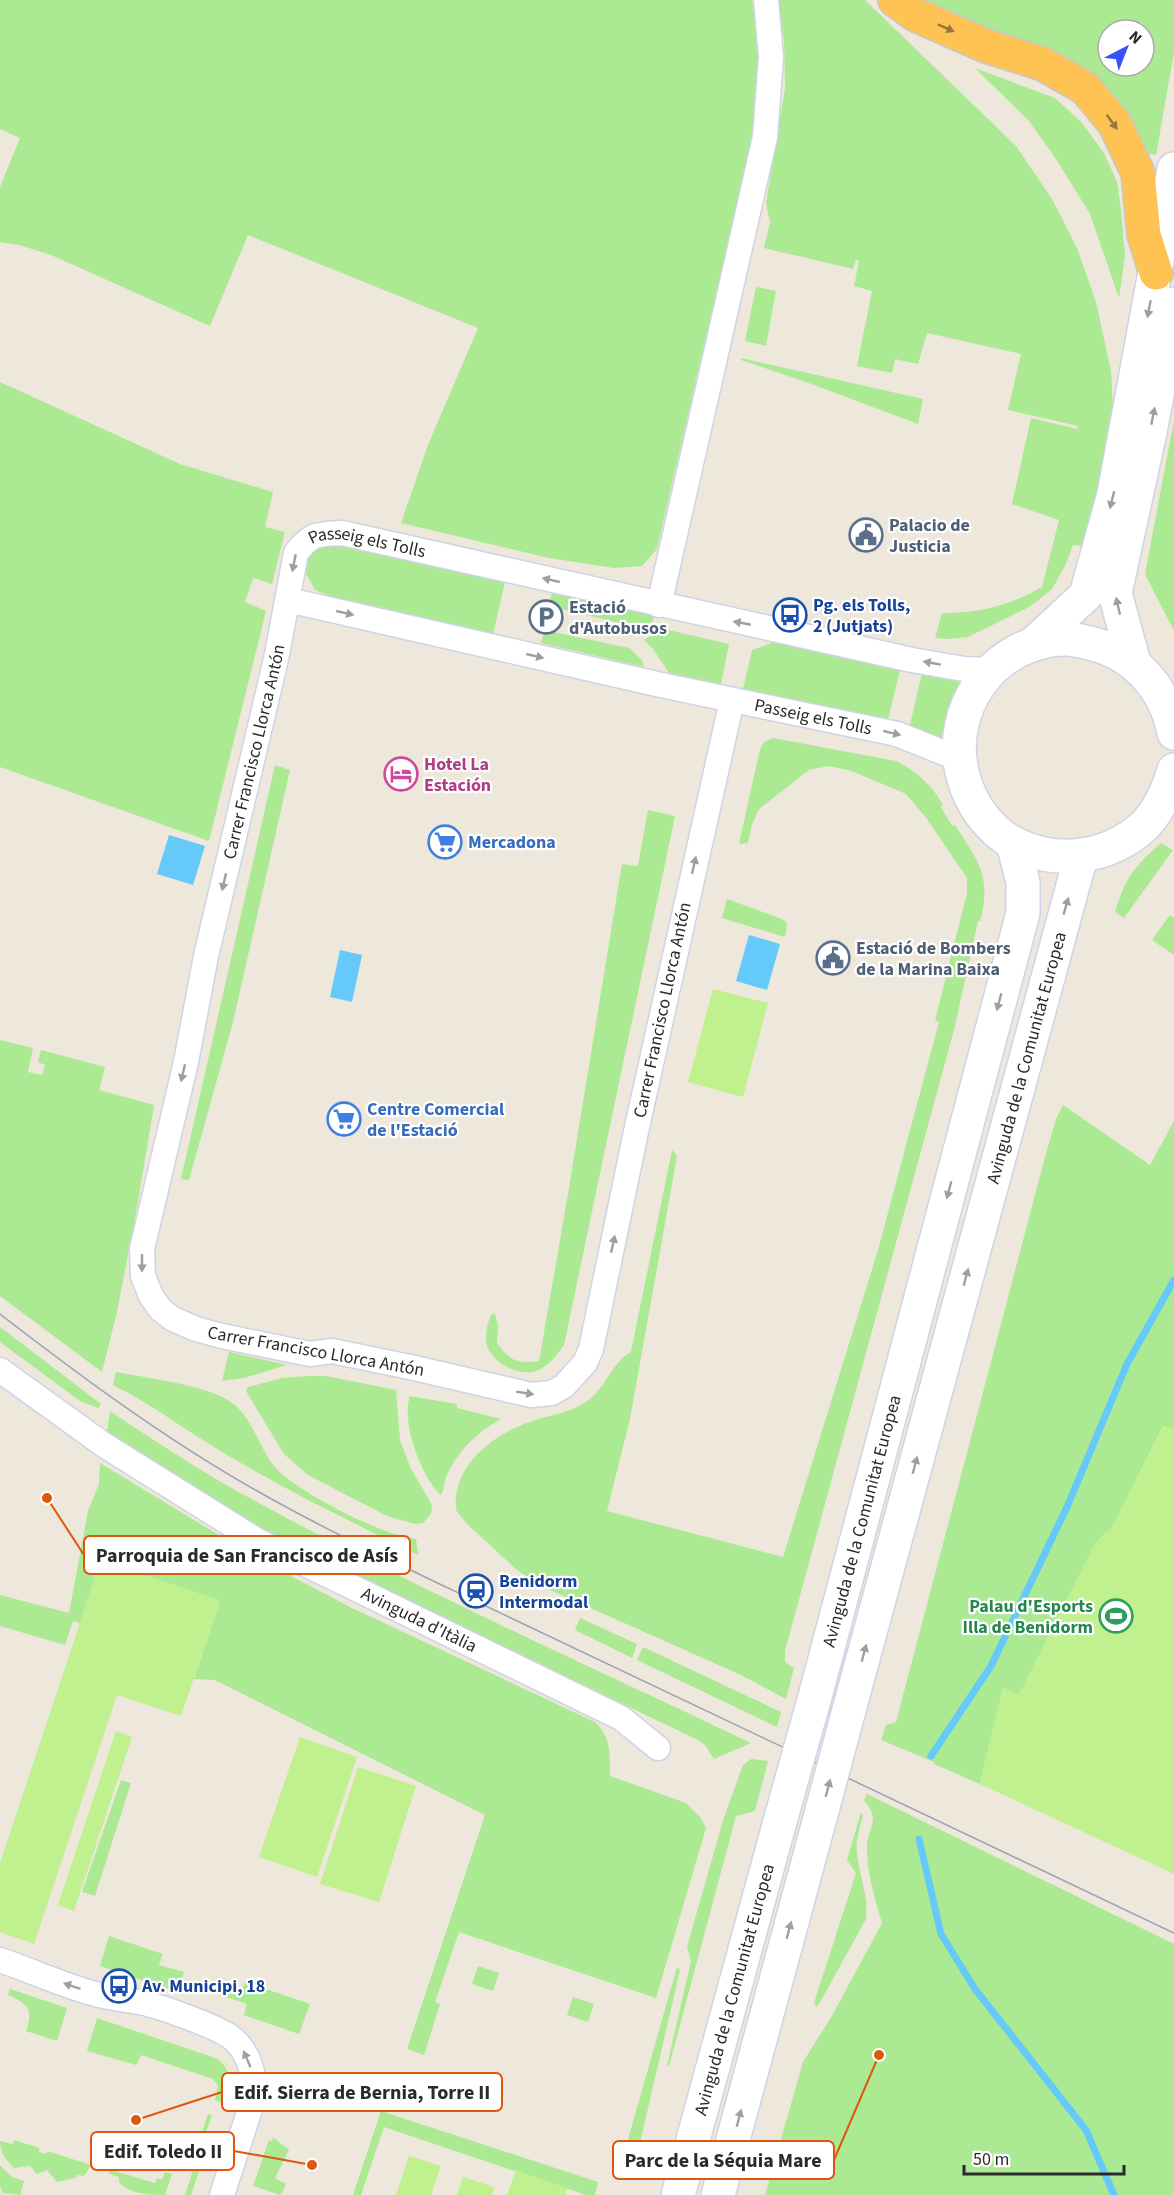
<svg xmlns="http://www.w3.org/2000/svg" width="1174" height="2195" font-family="'Source Sans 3',sans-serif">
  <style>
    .green { fill: #abe993; fill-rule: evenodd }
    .pitch { fill: #c1f18e }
    .water { fill: #65c9f9 }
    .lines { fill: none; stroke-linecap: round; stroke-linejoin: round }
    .stream { stroke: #65c9f9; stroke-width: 7 }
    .minor-casing { stroke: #d0d3e5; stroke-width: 27 }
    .secondary-casing { stroke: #d0d3e5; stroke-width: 36 }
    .trunk-casing { stroke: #c8c8c8; stroke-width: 36 }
    .minor { stroke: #fff; stroke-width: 24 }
    .secondary { stroke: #fff; stroke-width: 33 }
    .trunk { stroke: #fec353; stroke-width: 33 }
    .tram { stroke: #9da0b7; stroke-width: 1.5 }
    .secondary-bridge-casing { stroke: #d0d3e5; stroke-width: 36; stroke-linecap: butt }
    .secondary-bridge { stroke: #fff; stroke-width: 33 }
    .oneway { fill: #94763e }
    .oneway2 { fill: #9f9f9f }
    .labels { text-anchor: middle; stroke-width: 4.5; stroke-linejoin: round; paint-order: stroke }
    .service-label { font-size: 18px; font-weight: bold; fill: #4e5e75; stroke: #fff; text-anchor: start }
    .street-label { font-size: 18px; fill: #2a2a2a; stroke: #fff }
    .transit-label { font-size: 18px; font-weight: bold; fill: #164399; stroke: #fff; text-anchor: start }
    .hotel-label { font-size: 18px; font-weight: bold; fill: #b23c85; stroke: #fff; text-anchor: start }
    .shop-label { font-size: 18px; font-weight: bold; fill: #366cbe; stroke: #fff; text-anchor: start }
    .leisure-label { font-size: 18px; font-weight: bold; fill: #27864d; stroke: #fff; text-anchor: end }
    .leader { fill: none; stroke: #de570e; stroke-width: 2 }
    .callout-dot { fill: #de570e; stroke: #fff; stroke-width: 2 }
    .callout { fill: #fff; stroke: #de570e; stroke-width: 2 }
    .callout-label { font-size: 20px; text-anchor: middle; font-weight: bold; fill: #2a2a2a }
  </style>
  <rect width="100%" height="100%" fill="#eee7db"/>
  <g class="green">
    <polygon points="0,0 752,0 760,56 757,115 657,549 642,566 614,568 549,558 401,523 428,445 478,328 248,235 210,326 51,255 19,245 0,242 0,187 20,138 0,129"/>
    <path d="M778 0H865L1016 146 1052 199 1077 248 1096 302 1111 371 1113 408 1108 447 1089 547 1073 545 1065 566 1052 589 1031 606 968 637 949 639 935 638 942 613C977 614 1012 605 1042 587L1059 520 1012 504 1031 418 1077 429 1078 426 1008 410 1021 354 927 333 918 364 895 359 892 373 857 366 872 291 854 286 859 261 856 260 853 269 764 248 770 222 766 203 785 88 784 41Z"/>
    <path d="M916 0H1174V52L1156 155 1144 153 1124 115ZM1108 30H1144V66H1108Z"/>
    <polygon points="975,68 1055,98 1082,123 1104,153 1117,182 1121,209 1125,256 1119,298 1090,214 1056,159 1029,121"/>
    <polygon points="756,287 776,291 766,346 745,341"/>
    <polygon points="741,358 923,399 918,424 806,382 741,360"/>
    <polygon points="0,382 180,464 273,492 265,527 285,532 272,584 253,578 245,602 266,611 209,841 0,767"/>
    <polygon points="1174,420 1174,631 1145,574"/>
    <polygon points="332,544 505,582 493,634 340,601 315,590 304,570 310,552"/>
    <polygon points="552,592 654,614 653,621 646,625 636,627 549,606"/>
    <polygon points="544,630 629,648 642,660 644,667 541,643"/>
    <polygon points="668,630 729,644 721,684 669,673 653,649 644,640 656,633"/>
    <polygon points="777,641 900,669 888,720 743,689 752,650"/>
    <polygon points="922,673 970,679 951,745 910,725"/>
    <path d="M773 738 896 761C916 771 932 785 943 805L941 807 952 826 955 825C978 861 992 876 980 921H978L955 1026 785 1651V1662L794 1668 786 1699 741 1675 541 1586 517 1570 467 1524 456 1510C456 1504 455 1497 457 1491 465 1453 504 1429 539 1419 556 1414 575 1411 590 1399 606 1386 614 1360 631 1352L672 1150 677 1156 630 1419 607 1511 783 1557 878 1250 939 1022 935 1020 967 893V878L927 819 906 794 852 771 829 766 809 770 759 809 752 824 748 843 739 844 760 749 764 742Z"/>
    <polygon points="275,765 290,770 233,1022 189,1180 181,1179"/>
    <path d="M648 810 675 816 564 1345C556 1356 549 1366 536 1371 520 1376 495 1365 488 1348 484 1338 487 1324 491 1315L495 1313 498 1326 497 1343C510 1361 517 1364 539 1361L567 1200 622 864 638 866Z"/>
    <path d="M1161 843 1173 850 1124 918 1115 912C1126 876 1134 867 1161 843Z"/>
    <polygon points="727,899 782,919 787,923 785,937 722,918"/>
    <polygon points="1170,915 1174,918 1174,955 1152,940"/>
    <polygon points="0,1040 33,1048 28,1072 42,1075 45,1065 38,1062 41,1050 105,1067 99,1090 154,1105 137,1208 117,1312 102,1372 0,1296"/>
    <polygon points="1063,1105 1150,1165 1174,1121 1174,1430 1163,1426 1111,1530 1106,1532 1095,1544 1019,1695 1003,1688 980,1784 934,1764 934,1762 881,1740 886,1725 896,1722 1045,1157 1056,1119"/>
    <polygon points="0,1327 101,1404 98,1408 80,1401 0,1342"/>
    <polygon points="229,1352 287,1365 244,1378 222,1381"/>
    <path d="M116 1372C146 1378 208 1385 231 1402 253 1418 258 1446 274 1466 293 1490 385 1537 416 1539L418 1555C351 1522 286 1490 222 1452 185 1430 152 1404 113 1385Z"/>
    <polygon points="308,1376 326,1376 396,1390 400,1440 411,1469 432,1505 431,1514 423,1523 415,1524 387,1516 308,1475 284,1454 246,1391 248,1387 282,1378"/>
    <path d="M409 1396 457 1404V1408L501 1419C477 1432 457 1452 446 1477 444 1483 444 1490 441 1495 424 1480 408 1438 408 1415 407 1409 409 1402 409 1396Z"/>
    <path d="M110 1411C158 1443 206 1475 257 1502 418 1590 586 1664 751 1743L714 1759 706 1746 698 1740 277 1538 194 1489 107 1431Z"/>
    <path d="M100 1463 255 1557 352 1608 595 1722C611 1737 610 1754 610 1776L686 1803 701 1818 706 1828 656 1998 459 1932 435 2002 440 2004 424 2055 407 2049 485 1815 215 1680 194 1679 220 1601 101 1560 80 1623 73 1621 65 1645 0 1626V1595L69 1613 88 1511 99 1484Z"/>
    <polygon points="580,1618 637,1644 632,1658 575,1630"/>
    <polygon points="643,1647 781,1712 777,1727 637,1660"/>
    <polygon points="751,1759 768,1761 755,1811 736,1816 669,2066 667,2066 691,1961 687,1947 724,1817 743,1765"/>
    <polygon points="121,1780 131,1783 95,1896 82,1892"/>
    <path d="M867 1794 1174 1944V2195H765L803 2062 833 2014 882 1923C875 1898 866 1871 867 1844 868 1835 873 1826 873 1817 872 1810 868 1805 864 1800Z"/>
    <path d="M861 1812 863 1815C860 1828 855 1839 857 1853 859 1875 869 1897 866 1919L819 2004 816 2006 814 2003 856 1873 847 1860Z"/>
    <polygon points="109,1936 163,1954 159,1965 184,1972 177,1992 100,1966"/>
    <polygon points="478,1966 499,1973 493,1991 472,1984"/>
    <polygon points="677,1967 680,1970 639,2147 627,2143"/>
    <polygon points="245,1982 310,2004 299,2034 244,2015 247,2004 217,1994 220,1987 240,1994"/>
    <path d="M10 1989 67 2008 57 2041 26 2031C34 2009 28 2004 8 1995Z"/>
    <polygon points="573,1997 594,2004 588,2022 567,2015"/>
    <path d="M97 2018 218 2059C233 2072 232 2087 226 2104L215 2100 218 2085 213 2079 141 2055 136 2065 87 2051Z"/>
    <polygon points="381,2111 598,2182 595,2195 586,2195 384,2127 361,2195 353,2195"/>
    <polygon points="208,2114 212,2115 198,2155 204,2157 191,2195 185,2195 193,2170 190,2169"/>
    <polygon points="273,2137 289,2150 275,2178 286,2184 283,2191 280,2195 253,2186 269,2140 272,2141"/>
    <path d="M14 2140 39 2148V2152L45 2154 47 2151 91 2165 84 2176 78 2175 75 2178 57 2182 47 2170 37 2174 30 2166 14 2168C5 2159 0 2152 0 2141L13 2144Z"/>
    <polygon points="0,2165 12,2177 24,2181 20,2195 3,2193 0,2187"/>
    <path d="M111 2170 155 2183 157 2178 162 2180 165 2172 172 2174 165 2195C150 2195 129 2194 119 2182V2177L108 2173Z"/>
  </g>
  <g class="pitch">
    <polygon points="713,989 768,1003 743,1097 688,1082"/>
    <polygon points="1164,1425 1174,1430 1174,1874 980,1784 1003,1688 1019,1695 1095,1544 1106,1532 1111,1530"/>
    <polygon points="101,1560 220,1601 181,1716 117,1695 34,1944 0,1932 0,1863"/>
    <polygon points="116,1731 132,1737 74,1911 58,1905"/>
    <polygon points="300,1737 357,1757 317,1877 259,1857"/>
    <polygon points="358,1767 416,1786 379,1902 320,1884"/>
    <polygon points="409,2156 441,2166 431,2195 396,2195"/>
    <polygon points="516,2170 567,2188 565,2195 507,2195"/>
    <polygon points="463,2177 494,2187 492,2195 457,2195"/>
  </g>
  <g class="water">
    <polygon points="169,835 205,846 193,885 157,874"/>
    <polygon points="749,935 780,944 767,990 736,981"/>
    <polygon points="340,950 362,955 352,1002 330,997"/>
  </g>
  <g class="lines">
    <g class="stream">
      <polyline points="931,1756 991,1666 1067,1507 1127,1364 1174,1280"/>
      <polyline points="919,1839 941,1934 975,1989 1086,2130 1114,2195"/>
    </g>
    <g class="minor-casing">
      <g id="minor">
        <path id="s1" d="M288 600 661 685 897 734 959 759"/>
        <polyline points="659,605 765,137 771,57 766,0"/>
        <path id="s2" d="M732 700 637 1127 591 1349 585 1363 564 1386 552 1393 531 1395 410 1367 332 1351 310 1354 222 1336 196 1329 173 1319 161 1310 151 1296 143 1276 142 1249 186 1062 206 956 276 659 296 553C311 533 318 534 342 533L912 660 964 669 990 670"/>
        <path id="s3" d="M0 1370 104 1445 256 1540 621 1718 658 1748"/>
        <path d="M0 1960C33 1971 66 1987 99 1995 114 1999 130 2000 144 2003 161 2007 222 2028 233 2039 250 2053 255 2077 254 2097L222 2195"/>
      </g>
    </g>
    <g class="secondary-casing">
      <g id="secondary">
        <polyline points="1032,645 1086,595 1114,494 1174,169"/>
        <polyline points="1134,663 1115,593 1150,432 1174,304"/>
        <path d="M1174 733C1165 686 1132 651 1085 642 1080 641 1073 639 1067 639 995 639 945 708 963 776 970 803 988 829 1013 843 1056 866 1109 858 1144 826 1159 811 1168 790 1174 770"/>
        <path id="s4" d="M816 1693 1023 913V882L1013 843"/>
        <path id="s5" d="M849 1710 1081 856"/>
        <path id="s6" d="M678 2195 779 1825"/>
        <polyline points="718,2195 813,1844"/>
      </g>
    </g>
    <g class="trunk-casing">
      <polyline id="trunk" points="895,0 916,15 986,46 1043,64 1085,88 1115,124 1138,173 1144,235 1156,273"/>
    </g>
    <use href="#minor" class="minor"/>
    <use href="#secondary" class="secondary"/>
    <use href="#trunk" class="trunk"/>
    <path class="tram" d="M0 1314C83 1378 168 1441 259 1492 328 1531 400 1565 471 1599L1174 1933"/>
    <g class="secondary-bridge-casing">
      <g id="secondary-bridge">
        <polyline points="779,1825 816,1693"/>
        <polyline points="813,1844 849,1710"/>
      </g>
    </g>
    <use href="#secondary-bridge" class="secondary-bridge"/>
  </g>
  <defs><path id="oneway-solid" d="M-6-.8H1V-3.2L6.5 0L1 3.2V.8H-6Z" transform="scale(1.5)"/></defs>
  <g class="oneway">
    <use href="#oneway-solid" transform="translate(946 28) rotate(24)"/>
    <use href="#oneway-solid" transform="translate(1112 122) rotate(54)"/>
  </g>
  <g class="oneway2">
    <use href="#oneway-solid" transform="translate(1149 309) rotate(101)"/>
    <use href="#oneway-solid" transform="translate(1153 416) rotate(-79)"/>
    <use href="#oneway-solid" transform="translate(1112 500) rotate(104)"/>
    <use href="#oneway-solid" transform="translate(294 563) rotate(101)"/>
    <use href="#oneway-solid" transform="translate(551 580) rotate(-167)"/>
    <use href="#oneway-solid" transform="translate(1118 606) rotate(-103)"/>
    <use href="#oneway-solid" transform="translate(345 613) rotate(13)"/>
    <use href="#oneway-solid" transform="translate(742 623) rotate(-169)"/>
    <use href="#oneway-solid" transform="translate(535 656) rotate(13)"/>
    <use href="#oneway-solid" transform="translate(932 663) rotate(-170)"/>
    <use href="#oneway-solid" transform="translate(892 733) rotate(14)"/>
    <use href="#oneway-solid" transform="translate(694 865) rotate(-77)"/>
    <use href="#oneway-solid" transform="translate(224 882) rotate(103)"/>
    <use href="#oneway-solid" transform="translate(1066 906) rotate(-74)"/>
    <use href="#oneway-solid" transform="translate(999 1002) rotate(105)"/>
    <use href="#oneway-solid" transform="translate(183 1073) rotate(103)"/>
    <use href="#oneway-solid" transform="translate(949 1190) rotate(105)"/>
    <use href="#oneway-solid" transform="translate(613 1244) rotate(-78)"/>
    <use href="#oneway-solid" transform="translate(142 1263) rotate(90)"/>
    <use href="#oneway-solid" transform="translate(966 1277) rotate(-75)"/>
    <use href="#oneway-solid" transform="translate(525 1393) rotate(9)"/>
    <use href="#oneway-solid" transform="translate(915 1465) rotate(-75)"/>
    <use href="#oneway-solid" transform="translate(864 1653) rotate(-75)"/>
    <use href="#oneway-solid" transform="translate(828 1788) rotate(-75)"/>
    <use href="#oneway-solid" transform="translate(789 1930) rotate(-75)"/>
    <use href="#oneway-solid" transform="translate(72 1986) rotate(-161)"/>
    <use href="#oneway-solid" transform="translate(247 2059) rotate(-113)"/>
    <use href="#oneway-solid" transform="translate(739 2118) rotate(-75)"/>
  </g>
  <defs>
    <g id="civic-ring" transform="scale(1.725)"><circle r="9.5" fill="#fff" stroke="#5c6f8a" stroke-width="1.5"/><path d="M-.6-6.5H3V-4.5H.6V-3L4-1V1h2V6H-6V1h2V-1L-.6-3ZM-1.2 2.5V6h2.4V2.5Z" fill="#5c6f8a"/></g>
    <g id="bus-ring" transform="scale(1.725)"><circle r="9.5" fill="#fff" stroke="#1a4fb4" stroke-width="1.5"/><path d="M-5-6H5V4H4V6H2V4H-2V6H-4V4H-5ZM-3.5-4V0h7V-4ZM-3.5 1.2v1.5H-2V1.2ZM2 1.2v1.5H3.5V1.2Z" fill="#1a4fb4"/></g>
    <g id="parking-ring" transform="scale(1.725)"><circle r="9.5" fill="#fff" stroke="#5c6f8a" stroke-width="1.5"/><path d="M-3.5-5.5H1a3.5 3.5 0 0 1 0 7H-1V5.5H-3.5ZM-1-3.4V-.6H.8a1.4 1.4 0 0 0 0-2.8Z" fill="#5c6f8a"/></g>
    <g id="hotel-ring" transform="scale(1.725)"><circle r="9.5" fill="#fff" stroke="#d1479c" stroke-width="1.5"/><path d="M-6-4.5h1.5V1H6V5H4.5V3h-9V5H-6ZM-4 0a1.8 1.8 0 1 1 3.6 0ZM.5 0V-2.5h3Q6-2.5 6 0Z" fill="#d1479c"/></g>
    <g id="supermarket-ring" transform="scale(1.725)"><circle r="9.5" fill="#fff" stroke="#3f7fe0" stroke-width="1.5"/><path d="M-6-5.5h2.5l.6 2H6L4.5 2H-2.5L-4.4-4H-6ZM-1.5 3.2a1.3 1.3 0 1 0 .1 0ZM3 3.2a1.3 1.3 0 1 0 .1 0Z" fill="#3f7fe0"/></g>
    <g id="station-ring" transform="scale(1.725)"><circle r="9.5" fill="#fff" stroke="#1a4fb4" stroke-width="1.5"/><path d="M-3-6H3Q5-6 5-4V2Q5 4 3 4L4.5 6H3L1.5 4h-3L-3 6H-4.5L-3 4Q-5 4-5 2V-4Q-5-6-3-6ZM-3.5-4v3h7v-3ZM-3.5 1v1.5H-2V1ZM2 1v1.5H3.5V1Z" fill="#1a4fb4"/></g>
    <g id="stadium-ring" transform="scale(1.725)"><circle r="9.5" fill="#fff" stroke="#2e9e5b" stroke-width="1.5"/><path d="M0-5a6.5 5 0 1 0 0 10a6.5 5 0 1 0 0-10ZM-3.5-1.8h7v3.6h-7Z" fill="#2e9e5b"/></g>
  </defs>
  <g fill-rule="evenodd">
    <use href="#civic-ring" x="866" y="535"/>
    <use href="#bus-ring" x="790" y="615"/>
    <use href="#parking-ring" x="546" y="617"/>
    <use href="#hotel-ring" x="401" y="774"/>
    <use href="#supermarket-ring" x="445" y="842"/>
    <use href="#civic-ring" x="833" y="958"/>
    <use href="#supermarket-ring" x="344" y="1119"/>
    <use href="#station-ring" x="476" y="1591"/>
    <use href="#stadium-ring" x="1116" y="1616"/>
    <use href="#bus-ring" x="119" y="1986"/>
  </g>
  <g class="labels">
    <g class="service-label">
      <text x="889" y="531">Palacio de<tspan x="889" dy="21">Justicia</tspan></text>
      <text x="569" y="613">Estació<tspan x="569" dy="21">d'Autobusos</tspan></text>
      <text x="856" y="954">Estació de Bombers<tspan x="856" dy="21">de la Marina Baixa</tspan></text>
    </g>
    <g class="street-label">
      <text dy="6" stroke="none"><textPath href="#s2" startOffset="1986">Passeig els Tolls</textPath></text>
      <text dy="6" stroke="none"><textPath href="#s1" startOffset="538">Passeig els Tolls</textPath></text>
      <text dy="6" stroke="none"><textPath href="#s2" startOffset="1704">Carrer Francisco Llorca Antón</textPath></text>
      <text transform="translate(662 1010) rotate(-78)" y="6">Carrer Francisco Llorca Antón</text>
      <text dy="6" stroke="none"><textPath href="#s5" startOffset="676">Avinguda de la Comunitat Europea</textPath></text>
      <text transform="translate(316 1351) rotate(10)" y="6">Carrer Francisco Llorca Antón</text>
      <text dy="6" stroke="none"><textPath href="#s4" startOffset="178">Avinguda de la Comunitat Europea</textPath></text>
      <text dy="6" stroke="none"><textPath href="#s3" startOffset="489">Avinguda d'Itàlia</textPath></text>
      <text dy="6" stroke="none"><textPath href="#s6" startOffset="213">Avinguda de la Comunitat Europea</textPath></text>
    </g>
    <g class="transit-label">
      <text x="813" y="611">Pg. els Tolls,<tspan x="813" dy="21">2 (Jutjats)</tspan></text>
      <text x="499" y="1587">Benidorm<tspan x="499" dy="21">Intermodal</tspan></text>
      <text x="142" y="1992">Av. Municipi, 18</text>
    </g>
    <g class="hotel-label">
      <text x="424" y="770">Hotel La<tspan x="424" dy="21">Estación</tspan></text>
    </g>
    <g class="shop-label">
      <text x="468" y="848">Mercadona</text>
      <text x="367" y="1115">Centre Comercial<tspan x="367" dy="21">de l'Estació</tspan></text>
    </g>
    <g class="leisure-label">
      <text x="1093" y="1612">Palau d'Esports<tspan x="1093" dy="21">Illa de Benidorm</tspan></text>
    </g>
  </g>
  <path class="leader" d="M47 1498L84 1555M136 2120L222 2092M312 2165L234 2151M879 2055L834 2160"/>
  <g class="callout-dot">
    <circle cx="47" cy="1498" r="6"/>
    <circle cx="136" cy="2120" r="6"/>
    <circle cx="312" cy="2165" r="6"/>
    <circle cx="879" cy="2055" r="6"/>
  </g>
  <g class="callout">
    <rect x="84" y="1536" width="326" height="38" rx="6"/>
    <rect x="222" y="2073" width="280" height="38" rx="6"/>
    <rect x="91" y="2132" width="143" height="38" rx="6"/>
    <rect x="613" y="2141" width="221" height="38" rx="6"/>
  </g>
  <g class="callout-label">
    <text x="247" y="1562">Parroquia de San Francisco de Asís</text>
    <text x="362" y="2099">Edif. Sierra de Bernia, Torre II</text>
    <text x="163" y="2158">Edif. Toledo II</text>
    <text x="723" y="2167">Parc de la Séquia Mare</text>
  </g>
  <g transform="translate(1126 48) rotate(42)"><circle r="28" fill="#ffffff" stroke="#aaaaaa" stroke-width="1.5"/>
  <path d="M0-4.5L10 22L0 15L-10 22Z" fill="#3751ff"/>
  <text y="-9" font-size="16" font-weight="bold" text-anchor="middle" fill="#2a2a2a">N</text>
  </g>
  <path d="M964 2165v9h160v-9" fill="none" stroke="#2a2a2a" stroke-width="3"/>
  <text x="973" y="2165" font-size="18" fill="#2a2a2a" stroke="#ffffff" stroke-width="4.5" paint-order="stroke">50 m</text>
</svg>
